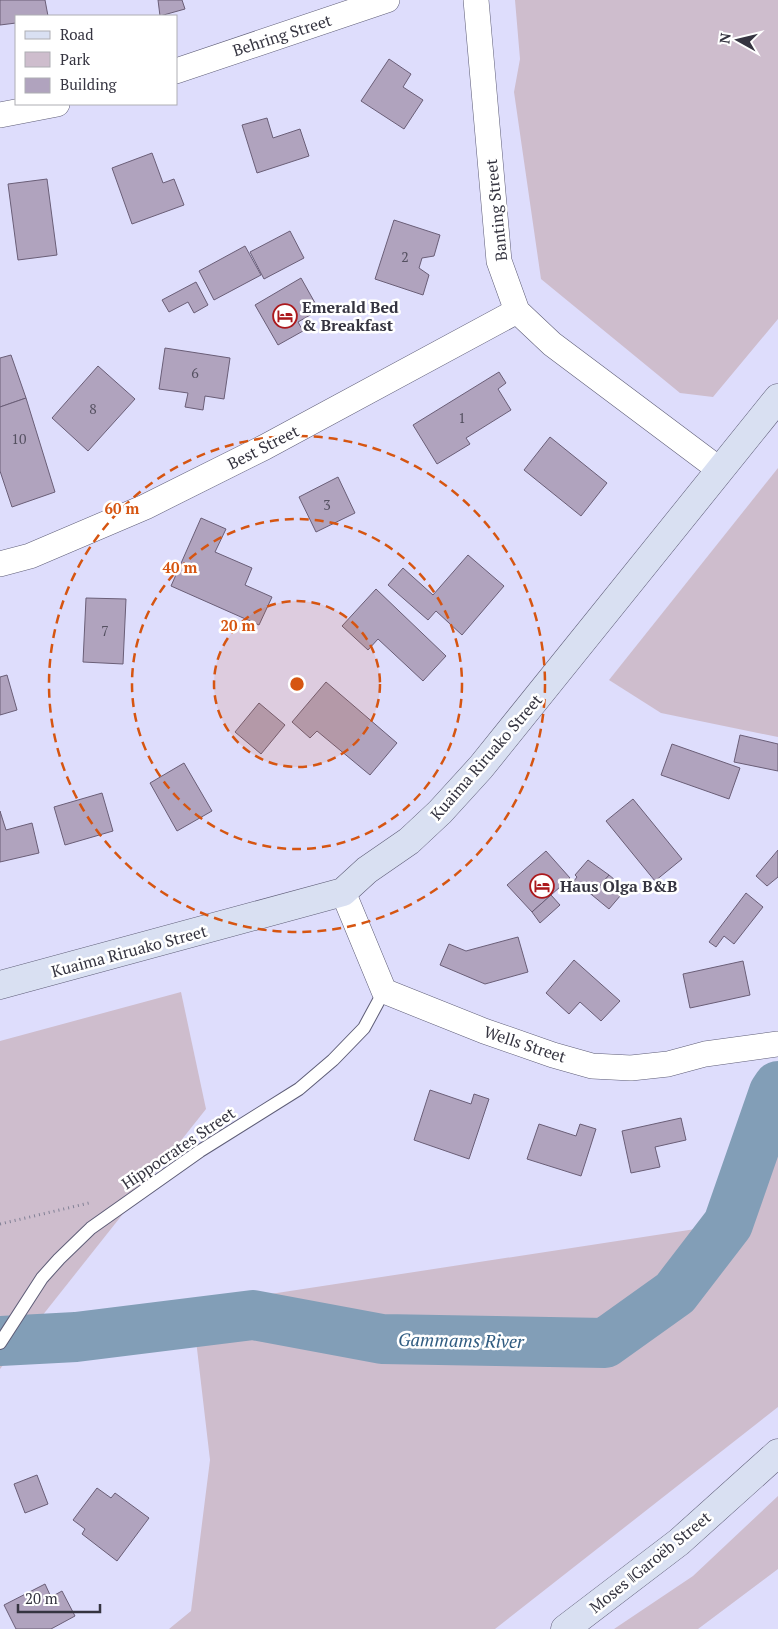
<svg xmlns="http://www.w3.org/2000/svg" width="778" height="1629" font-family="'PT Serif',serif">
  <style>
    .green { fill: #cebdcd }
    .lines { fill: none; stroke-linecap: round; stroke-linejoin: round }
    .river { stroke: #829eb7; stroke-width: 50 }
    .building { fill: #b0a3be; stroke: #6a5e77 }
    .lane-casing { stroke: #5e5d77; stroke-width: 14 }
    .street-casing { stroke: #5e5d77; stroke-width: 26 }
    .secondary-casing { stroke: #5e5d77; stroke-width: 29 }
    .path { stroke: #818095; stroke-width: 3; stroke-dasharray: 1 4; stroke-linecap: butt }
    .lane { stroke: #fff; stroke-width: 12 }
    .street { stroke: #fff; stroke-width: 25 }
    .secondary { stroke: #d9e0f2; stroke-width: 28 }
    .ring { fill: none; stroke: #d65511; stroke-width: 2.5; stroke-dasharray: 9 6 }
    .labels { text-anchor: middle; stroke-width: 5; stroke-linejoin: round; paint-order: stroke }
    .number-label { font-size: 14px; fill: #545060 }
    .street-label { font-size: 16px; fill: #353440; stroke: #fff }
    .poi-label { font-size: 16px; font-weight: bold; fill: #353440; stroke: #fff; text-anchor: start }
    .water-label { font-size: 18px; font-style: italic; fill: #305c81; stroke: #fff }
    .centre { fill: #d65511; stroke: #fff; stroke-width: 2.5 }
    .ring-label { font-size: 15px; text-anchor: middle; font-weight: bold; fill: #d65511; stroke: #fff; stroke-width: 5; stroke-linejoin: round; paint-order: stroke }
  </style>
  <rect width="100%" height="100%" fill="#deddfc"/>
  <g class="green">
    <polygon points="515,0 778,0 778,319 713,397 680,393 541,279 514,92 520,59"/>
    <polygon points="778,468 778,737 661,713 609,680"/>
    <polygon points="181,992 206,1109 0,1369 0,1041"/>
    <polygon points="778,1091 778,1407 495,1629 169,1629 191,1611 210,1460 192,1306 728,1224 774,1092"/>
    <polygon points="778,1496 778,1569 698,1629 614,1629 693,1576"/>
  </g>
  <g class="lines">
    <polyline class="river" points="0,1341 76,1337 253,1315 382,1339 605,1343 675,1293 728,1224 774,1092 778,1086"/>
  </g>
  <g class="building">
    <polygon points="0,0 45,0 48,16 16,16 16,23 0,25"/>
    <polygon points="158,0 182,0 185,9 160,16"/>
    <polygon points="389,59 411,74 403,87 423,100 404,129 361,101"/>
    <polygon points="267,118 273,138 300,129 309,156 257,173 242,125"/>
    <polygon points="152,153 163,183 174,179 184,205 132,224 112,168"/>
    <polygon points="47,179 57,255 18,260 8,184"/>
    <polygon points="394,220 440,235 434,256 422,258 419,268 429,275 423,295 375,279"/>
    <polygon points="290,231 304,258 264,279 250,252"/>
    <polygon points="245,246 261,275 214,300 199,271"/>
    <polygon points="301,278 319,310 298,322 303,331 278,345 255,305"/>
    <polygon points="196,282 208,305 194,313 188,302 169,312 162,300"/>
    <polygon points="165,348 230,358 224,399 205,396 203,410 185,407 188,393 159,389"/>
    <polygon points="11,355 26,398 0,407 0,358"/>
    <polygon points="98,366 135,399 88,451 52,418"/>
    <polygon points="499,372 506,383 498,389 511,410 466,438 470,444 437,464 413,425"/>
    <polygon points="26,398 55,492 12,507 0,471 0,407"/>
    <polygon points="550,437 607,483 581,516 524,470"/>
    <polygon points="338,477 355,513 316,532 299,497"/>
    <polygon points="201,518 226,529 215,552 252,568 245,585 272,597 259,625 171,586"/>
    <polygon points="468,555 504,586 462,635 436,611 428,620 388,585 403,568 433,595"/>
    <polygon points="376,589 446,656 423,681 378,639 368,650 342,626"/>
    <polygon points="86,598 126,599 123,664 83,662"/>
    <polygon points="7,675 17,710 0,715 0,677"/>
    <polygon points="326,682 397,743 370,775 317,731 310,738 292,722"/>
    <polygon points="259,703 285,725 261,754 235,732"/>
    <polygon points="740,735 778,744 778,771 734,762"/>
    <polygon points="672,744 740,768 729,799 661,775"/>
    <polygon points="184,763 212,811 177,831 150,783"/>
    <polygon points="102,793 113,831 65,845 54,807"/>
    <polygon points="633,799 682,859 655,881 606,821"/>
    <polygon points="0,811 6,830 32,823 39,853 0,862"/>
    <polygon points="778,850 778,877 767,886 756,876"/>
    <polygon points="546,851 570,878 532,912 507,885"/>
    <polygon points="588,860 609,875 592,895 574,881 577,877 575,875"/>
    <polygon points="609,875 626,889 609,909 592,895"/>
    <polygon points="746,893 763,907 734,944 724,936 716,947 709,942"/>
    <polygon points="551,895 560,905 540,923 532,912"/>
    <polygon points="518,937 528,972 485,984 440,965 449,944 466,951"/>
    <polygon points="574,960 620,1001 601,1021 580,1002 569,1014 546,993"/>
    <polygon points="743,961 750,995 690,1008 683,974"/>
    <polygon points="430,1090 471,1104 474,1094 489,1099 469,1159 414,1140"/>
    <polygon points="681,1118 686,1140 655,1147 660,1167 631,1173 622,1131"/>
    <polygon points="539,1124 576,1136 580,1124 596,1129 581,1176 527,1159"/>
    <polygon points="37,1475 48,1504 25,1513 14,1484"/>
    <polygon points="97,1488 111,1498 115,1493 149,1518 117,1561 82,1534 85,1529 73,1520"/>
    <polygon points="45,1584 51,1597 62,1591 75,1616 51,1629 16,1629 4,1605"/>
  </g>
  <g class="lines">
    <g class="lane-casing">
      <polyline id="lane" points="0,1343 42,1278 59,1259 91,1228 200,1151 299,1089 333,1060 364,1028 384,991"/>
    </g>
    <g class="street-casing">
      <g id="street">
        <polyline points="476,0 499,261 517,311 552,344 720,470"/>
        <polyline points="176,71 387,0"/>
        <polyline points="0,115 57,104"/>
        <polyline points="0,564 30,556 145,507 265,447 517,311"/>
        <polyline points="343,892 384,991 484,1031 553,1055 592,1066 631,1068 668,1064 705,1054 778,1044"/>
      </g>
    </g>
    <g class="secondary-casing">
      <g id="secondary">
        <polyline points="0,985 343,892 367,870 409,841 440,812 481,767 778,398"/>
        <polyline points="565,1629 679,1542 778,1453"/>
      </g>
    </g>
    <polyline class="path" points="0,1224 89,1203"/>
    <use href="#lane" class="lane"/>
    <use href="#street" class="street"/>
    <use href="#secondary" class="secondary"/>
  </g>
  <circle cx="297" cy="684" r="83" fill="#d65511" fill-opacity=".12"/>
  <g class="ring">
    <circle cx="297" cy="684" r="83"/>
    <circle cx="297" cy="684" r="165"/>
    <circle cx="297" cy="684" r="248"/>
  </g>
  <defs>
    <g id="hotel-ring" transform="scale(1.25)"><circle r="9.5" fill="#fff" stroke="#ab181c" stroke-width="1.5"/><path d="M-6-4.5h1.5V1H6V5H4.5V3h-9V5H-6ZM-4 0a1.8 1.8 0 1 1 3.6 0ZM.5 0V-2.5h3Q6-2.5 6 0Z" fill="#ab181c"/></g>
  </defs>
  <g fill-rule="evenodd">
    <use href="#hotel-ring" x="285" y="316"/>
    <use href="#hotel-ring" x="542" y="886"/>
  </g>
  <g class="labels">
    <g class="number-label">
      <text x="405" y="262">2</text>
      <text x="195" y="378">6</text>
      <text x="93" y="414">8</text>
      <text x="462" y="423">1</text>
      <text x="19" y="444">10</text>
      <text x="327" y="510">3</text>
      <text x="105" y="636">7</text>
    </g>
    <g class="street-label">
      <text transform="translate(282 35) rotate(-18)" y="6">Behring Street</text>
      <text transform="translate(496 210) rotate(-96)" y="6">Banting Street</text>
      <text transform="translate(263 447) rotate(-27)" y="6">Best Street</text>
      <text transform="translate(486 757) rotate(-49)" y="6">Kuaima Riruako Street</text>
      <text transform="translate(129 951) rotate(-15)" y="6">Kuaima Riruako Street</text>
      <text transform="translate(525 1044) rotate(18)" y="6">Wells Street</text>
      <text transform="translate(178 1148) rotate(-34)" y="6">Hippocrates Street</text>
      <text transform="translate(650 1562) rotate(-39)" y="6">Moses ǁGaroëb Street</text>
    </g>
    <g class="poi-label">
      <text x="302" y="313">Emerald Bed<tspan x="302" dy="18">&amp; Breakfast</tspan></text>
      <text x="560" y="892">Haus Olga B&amp;B</text>
    </g>
    <g class="water-label">
      <text transform="translate(461 1341) rotate(1)" y="6">Gammams River</text>
    </g>
  </g>
  <circle cx="297" cy="684" r="8" class="centre"/>
  <g class="ring-label">
    <text x="122" y="514">60 m</text>
    <text x="180" y="573">40 m</text>
    <text x="238" y="631">20 m</text>
  </g>
  <rect x="15" y="15" width="162" height="90" fill="#ffffff" stroke="#aeaeb3"/>
  <rect x="25" y="31" width="25" height="8" fill="#d9e0f2" stroke="#aeaeb3"/>
  <text x="60" y="40" font-size="15" fill="#353440">Road</text>
  <rect x="25" y="52" width="25" height="15" fill="#cebdcd" stroke="#aeaeb3"/>
  <text x="60" y="65" font-size="15" fill="#353440">Park</text>
  <rect x="25" y="78" width="25" height="15" fill="#b0a3be" stroke="#aeaeb3"/>
  <text x="60" y="90" font-size="15" fill="#353440">Building</text>
  <g transform="translate(738 40) rotate(278)" stroke="#ffffff" stroke-width="4" paint-order="stroke">
  <path d="M0-4L9 19L0 12L-9 19Z" fill="#353440"/>
  <text y="-8" font-size="14" font-weight="bold" text-anchor="middle" fill="#353440">N</text>
  </g>
  <path d="M18 1604v8h82v-8" fill="none" stroke="#353440" stroke-width="2.5"/>
  <text x="25" y="1604" font-size="15" fill="#353440" stroke="#ffffff" stroke-width="4" paint-order="stroke">20 m</text>
</svg>
